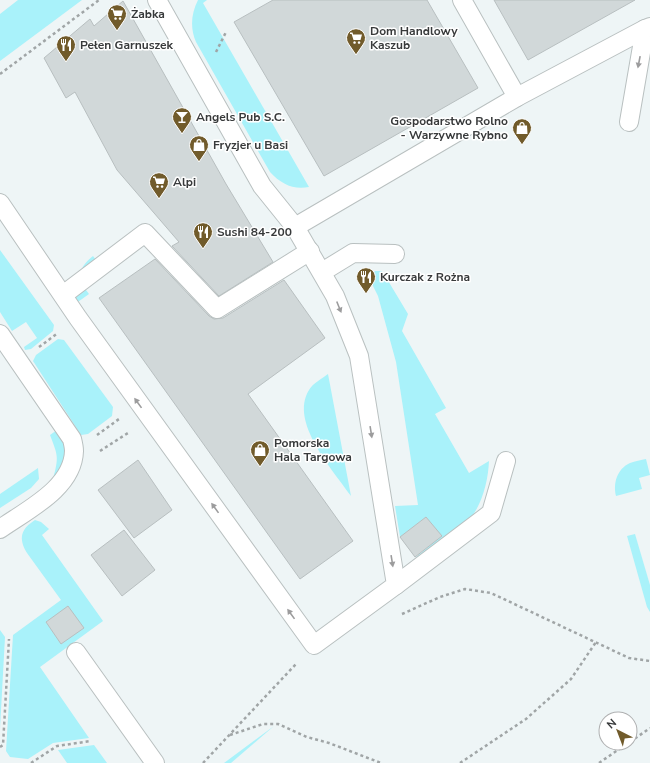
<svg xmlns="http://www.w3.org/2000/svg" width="650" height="763" font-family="'Nunito Sans',sans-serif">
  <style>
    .green { fill: #a9f2fa }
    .building { fill: #d1d8d9; stroke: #b8bfc0 }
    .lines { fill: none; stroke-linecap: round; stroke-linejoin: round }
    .service-casing { stroke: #b9c0c0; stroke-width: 20 }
    .path { stroke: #a0a5a6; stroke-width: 2.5; stroke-dasharray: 3 3; stroke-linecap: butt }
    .service { stroke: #fff; stroke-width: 18 }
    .oneway { fill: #9c9c9d }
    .labels { text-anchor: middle; stroke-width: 3; stroke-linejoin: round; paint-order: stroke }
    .poi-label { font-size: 12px; font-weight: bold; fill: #383a3b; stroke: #fff; text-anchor: start }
  </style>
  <rect width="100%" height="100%" fill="#eef5f6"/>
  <g class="green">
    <polygon points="18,0 82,0 0,61 0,14"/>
    <path d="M198 0H207L203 3 309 187C293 190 281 184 270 172L196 42C190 28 191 14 198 0Z"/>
    <polygon points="0,250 54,325 53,331 31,349 25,350 24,347 37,338 26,322 12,331 0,312"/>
    <path d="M93 256 104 271 83 286 89 294 75 304C74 286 78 267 93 256Z"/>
    <path d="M375 271H382L384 274 408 314 402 331 446 408 435 414 469 473 489 461C488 483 481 511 463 526 450 538 432 548 417 558L416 557 441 536 426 517 400 537 395 506 418 505 396 362 378 296 370 280V277Z"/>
    <polygon points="58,339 64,340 113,407 112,416 88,434 81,435 33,361 36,355"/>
    <path d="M328 374 351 496C333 470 289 422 309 390 313 383 323 378 328 374Z"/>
    <path d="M57 430 66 443 64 466 53 479C59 457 58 456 50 435Z"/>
    <path d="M646 459 650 475 639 478 642 489 616 496C613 483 617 469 630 463 635 461 641 460 646 459Z"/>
    <polygon points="38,468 39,479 31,488 0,508 0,494"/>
    <path d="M35 520 41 522 49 529 42 535 103 621 40 667 89 738 53 743 28 759 10 757 6 751 13 635 61 600 27 553C18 538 21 529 35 520Z"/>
    <polygon points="635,534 650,585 650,612 647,607 627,536"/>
    <polygon points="0,630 5,637 0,729"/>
    <polygon points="274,726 231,763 224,763"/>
    <polygon points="94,745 107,763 67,763 58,750"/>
  </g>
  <g class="building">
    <polygon points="273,0 427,0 478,88 324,176 234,22"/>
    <polygon points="494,0 635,0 528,60"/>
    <polygon points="123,1 226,184 273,262 219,296 172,246 179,242 117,170 75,92 66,98 44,58 90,19 94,26"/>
    <polygon points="155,259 209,316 214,319 223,318 284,280 325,338 248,394 353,541 300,579 99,298"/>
    <polygon points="138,460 172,510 134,538 98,490"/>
    <polygon points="426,517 442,536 415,557 400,537"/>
    <polygon points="124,530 155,570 122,596 91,555"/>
    <polygon points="68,606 84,628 61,644 46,622"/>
  </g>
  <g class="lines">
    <g class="service-casing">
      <g id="service">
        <polyline points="462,0 517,97"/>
        <polyline points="629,122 645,29 650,27"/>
        <polyline points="0,203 78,318 314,645 396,585 359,356 335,296 295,227 262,186 157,0"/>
        <polyline points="295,227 517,97 645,29"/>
        <polyline points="322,272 353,253 395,254"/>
        <polyline points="63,295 145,233 217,309 310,251"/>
        <path d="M0 334 72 439C73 443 74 447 74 451 73 488 27 510 0 529"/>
        <polyline points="396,585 491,513 506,461"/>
        <polyline points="76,652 155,763"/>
      </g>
    </g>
    <g class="path">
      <polyline points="216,52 226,32"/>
      <polyline points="0,74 99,0"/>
      <polyline points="39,347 58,333"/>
      <polyline points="97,435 119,419"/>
      <polyline points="100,451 128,433"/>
      <polyline points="402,614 440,597 465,589 491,593 629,658 650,661"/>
      <polyline points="230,735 263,724 278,724 307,737 329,743 381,763"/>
      <polyline points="630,742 650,728"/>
      <polyline points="0,747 3,745 9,639"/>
      <polyline points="31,763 57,746 91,741"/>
      <polyline points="203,763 296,664"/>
      <polyline points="460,763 526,719 571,679 596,642"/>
      <polyline points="599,763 628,743"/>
    </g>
    <use href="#service" class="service"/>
  </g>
  <defs><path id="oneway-solid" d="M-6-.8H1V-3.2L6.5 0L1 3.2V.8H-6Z"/></defs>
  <g class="oneway">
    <use href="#oneway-solid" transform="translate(639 62) rotate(101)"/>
    <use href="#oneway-solid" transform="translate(339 307) rotate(68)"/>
    <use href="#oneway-solid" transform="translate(138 403) rotate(-126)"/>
    <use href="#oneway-solid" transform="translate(371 432) rotate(81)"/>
    <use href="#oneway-solid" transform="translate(215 508) rotate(-126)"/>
    <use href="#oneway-solid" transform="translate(392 561) rotate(81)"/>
    <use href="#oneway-solid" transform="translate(291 614) rotate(-126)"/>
  </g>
  <defs>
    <g id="supermarket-pin" transform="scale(1)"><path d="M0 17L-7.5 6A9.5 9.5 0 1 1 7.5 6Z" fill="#715b2b" stroke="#fff"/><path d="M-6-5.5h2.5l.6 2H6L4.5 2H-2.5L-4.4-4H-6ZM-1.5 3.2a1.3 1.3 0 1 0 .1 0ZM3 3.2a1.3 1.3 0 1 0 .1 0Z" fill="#fff"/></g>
    <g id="restaurant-pin" transform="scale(1)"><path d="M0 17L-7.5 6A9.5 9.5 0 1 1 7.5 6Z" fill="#715b2b" stroke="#fff"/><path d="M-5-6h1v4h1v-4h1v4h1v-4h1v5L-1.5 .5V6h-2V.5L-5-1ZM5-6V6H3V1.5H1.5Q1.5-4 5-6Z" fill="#fff"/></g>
    <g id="bar-pin" transform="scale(1)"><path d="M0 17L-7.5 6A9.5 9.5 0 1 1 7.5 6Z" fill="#715b2b" stroke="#fff"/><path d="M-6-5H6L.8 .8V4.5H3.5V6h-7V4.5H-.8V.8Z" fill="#fff"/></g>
    <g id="shop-pin" transform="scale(1)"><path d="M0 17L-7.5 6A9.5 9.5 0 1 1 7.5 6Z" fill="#715b2b" stroke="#fff"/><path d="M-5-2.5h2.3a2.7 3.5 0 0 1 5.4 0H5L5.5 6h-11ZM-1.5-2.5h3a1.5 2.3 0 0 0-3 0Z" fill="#fff"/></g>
  </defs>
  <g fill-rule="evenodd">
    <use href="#supermarket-pin" x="117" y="14"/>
    <use href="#supermarket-pin" x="356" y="38"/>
    <use href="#restaurant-pin" x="66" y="45"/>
    <use href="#bar-pin" x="182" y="117"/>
    <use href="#shop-pin" x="522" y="128"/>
    <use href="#shop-pin" x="199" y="145"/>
    <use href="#supermarket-pin" x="159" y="182"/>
    <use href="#restaurant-pin" x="203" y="232"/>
    <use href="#restaurant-pin" x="366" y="277"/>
    <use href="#shop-pin" x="260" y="450"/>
  </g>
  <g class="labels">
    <g class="poi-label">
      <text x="131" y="18">Żabka</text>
      <text x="370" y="35">Dom Handlowy<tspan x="370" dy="14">Kaszub</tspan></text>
      <text x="80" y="49">Pełen Garnuszek</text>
      <text x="196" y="121">Angels Pub S.C.</text>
      <text x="508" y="125" text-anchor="end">Gospodarstwo Rolno<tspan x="508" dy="14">- Warzywne Rybno</tspan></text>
      <text x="213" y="149">Fryzjer u Basi</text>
      <text x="173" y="186">Alpi</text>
      <text x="217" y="236">Sushi 84-200</text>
      <text x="380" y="281">Kurczak z Rożna</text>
      <text x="274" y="447">Pomorska<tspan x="274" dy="14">Hala Targowa</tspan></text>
    </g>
  </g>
  <g transform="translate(618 731) rotate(318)"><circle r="19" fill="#ffffff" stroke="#afb0b1"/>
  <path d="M0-3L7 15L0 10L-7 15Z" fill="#715b2b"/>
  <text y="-6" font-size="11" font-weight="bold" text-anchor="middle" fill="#383a3b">N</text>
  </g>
</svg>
